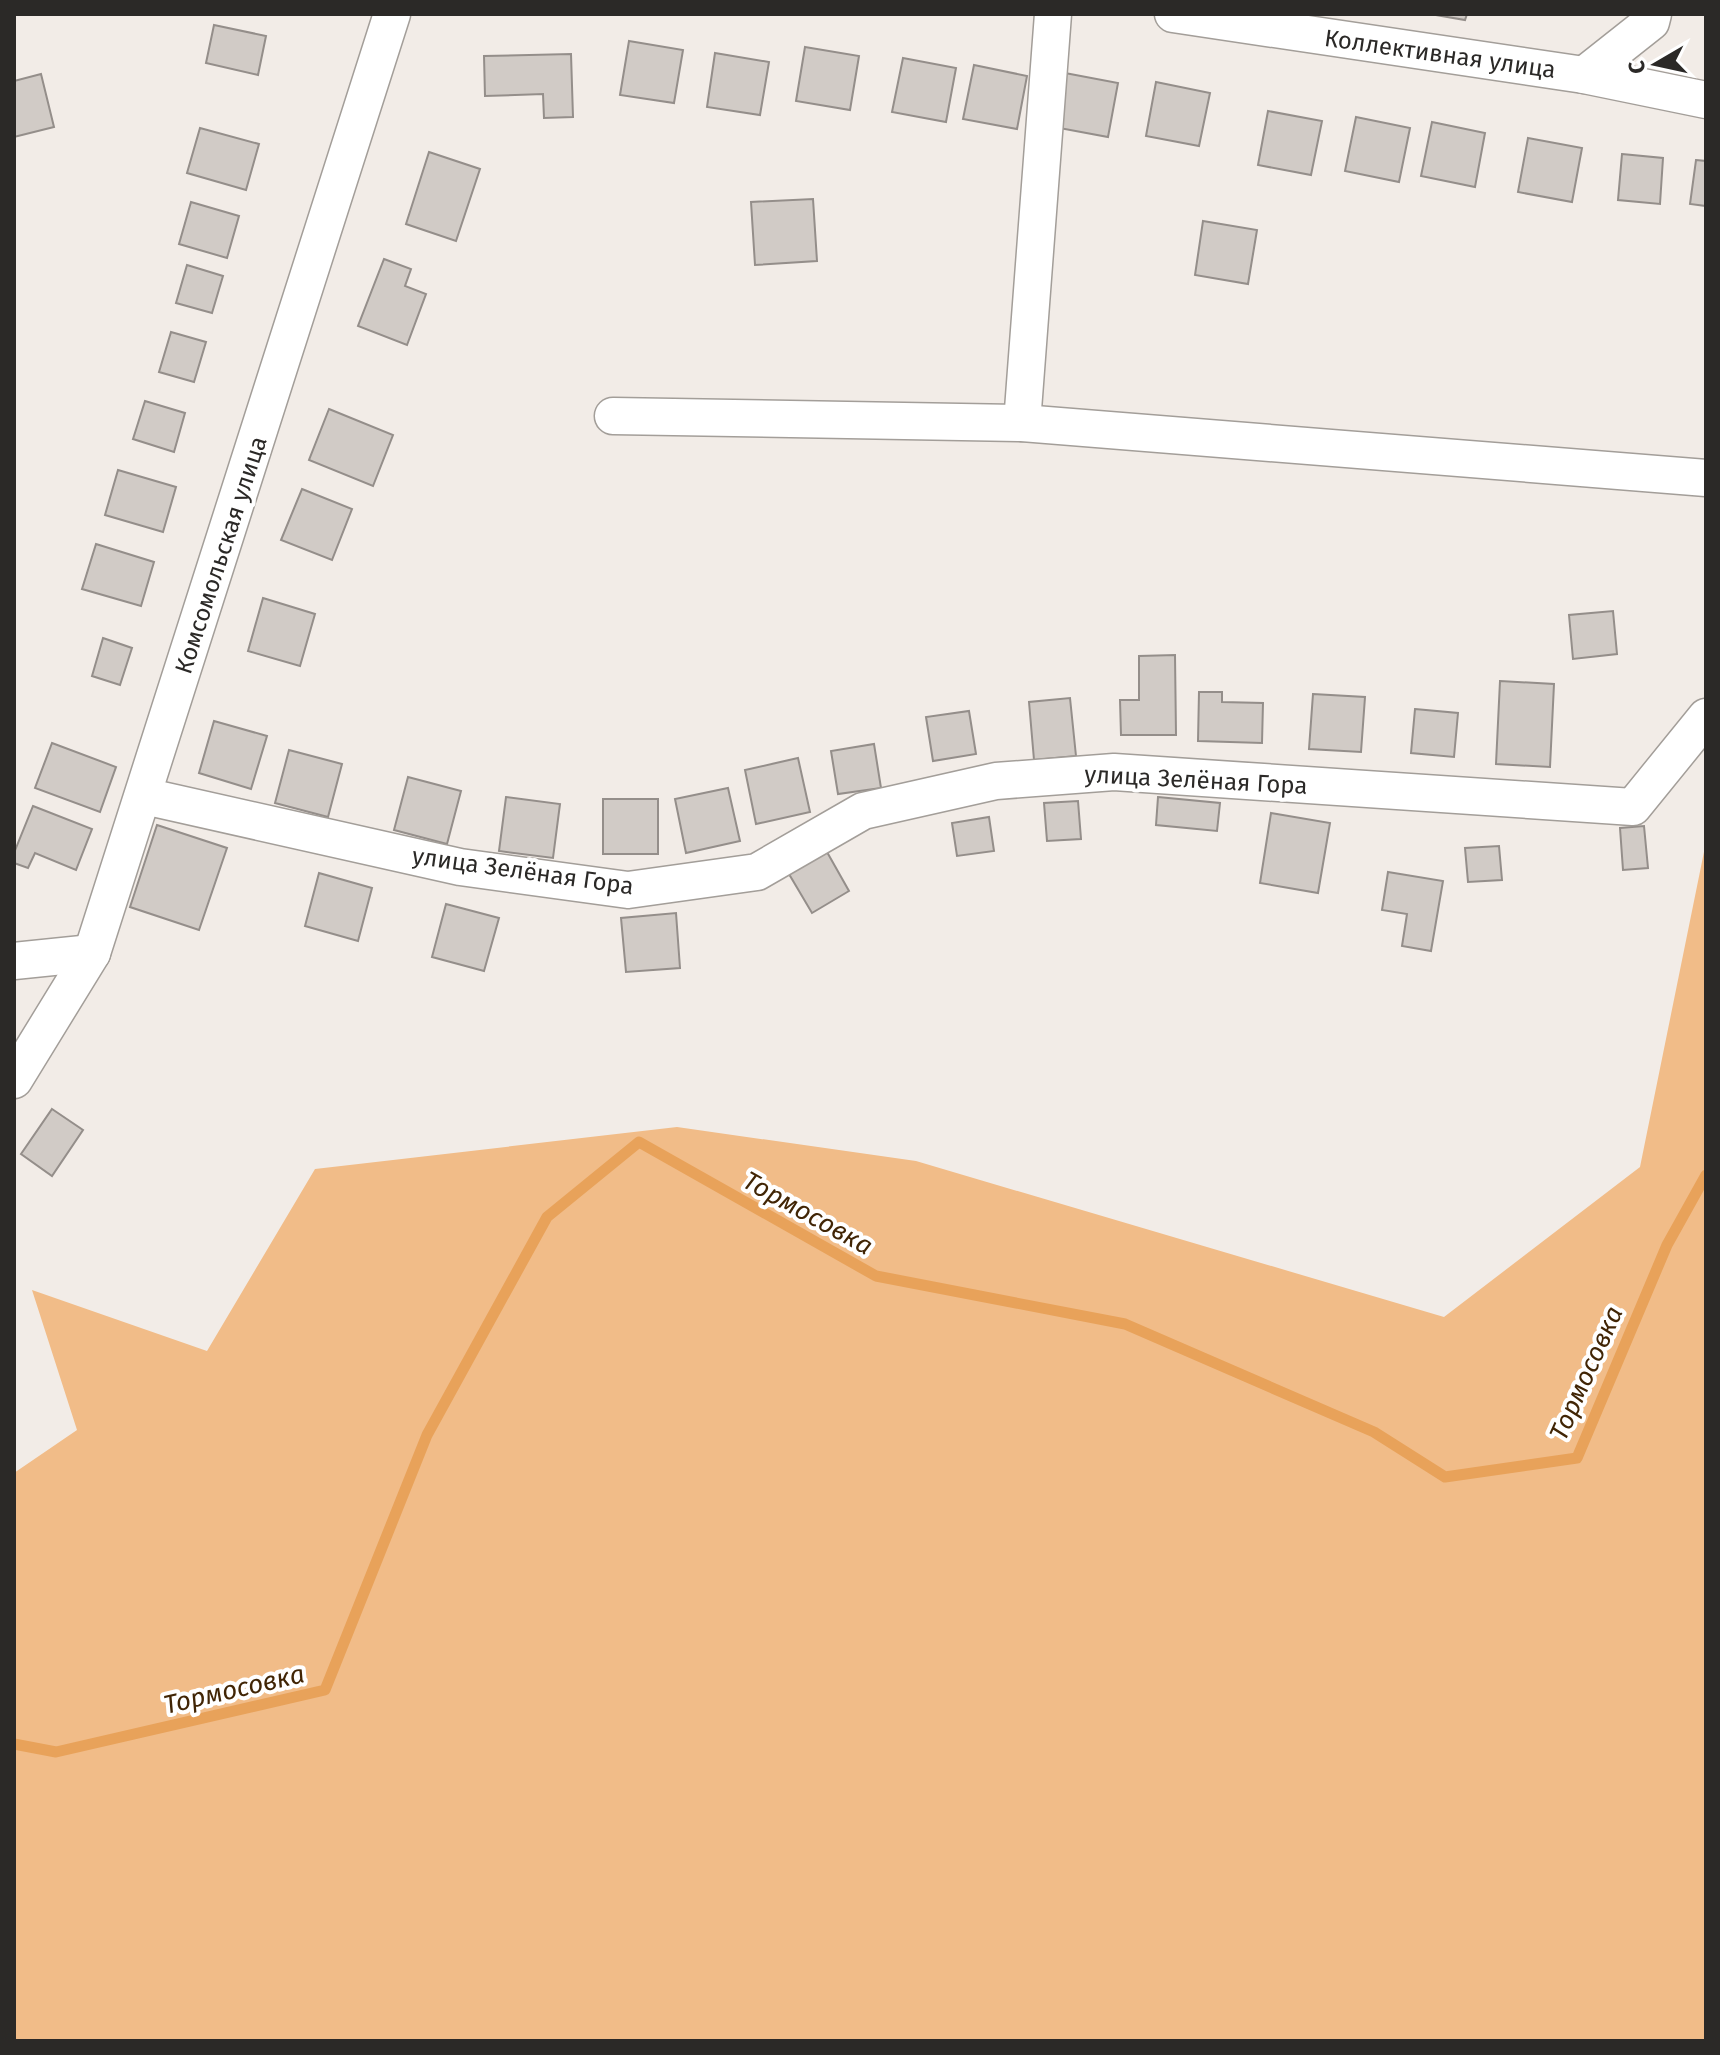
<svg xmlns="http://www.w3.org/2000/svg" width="1720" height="2055" font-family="'Fira Sans',sans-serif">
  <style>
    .green { fill: #f1bc88 }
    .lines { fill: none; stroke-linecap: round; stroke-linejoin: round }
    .stream { stroke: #e8a25a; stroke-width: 11 }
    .building { fill: #d1cbc6; stroke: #948e8a; stroke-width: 2 }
    .minor-casing { stroke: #a39e99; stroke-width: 39 }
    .minor { stroke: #fff; stroke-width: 36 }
    .labels { text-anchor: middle; stroke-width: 8; stroke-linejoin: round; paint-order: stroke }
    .street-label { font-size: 24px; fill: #2b2927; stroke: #fff }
    .water-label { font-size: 26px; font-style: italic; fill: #412505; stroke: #fff }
  </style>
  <rect width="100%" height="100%" fill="#f2ece7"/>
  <polygon class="green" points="1706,842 1706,2041 14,2041 14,1473 77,1430 32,1290 207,1351 315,1169 677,1127 916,1161 1444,1317 1640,1167"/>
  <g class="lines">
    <polyline class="stream" points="14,1744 56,1752 325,1690 427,1435 547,1217 639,1142 876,1276 1125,1324 1374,1432 1445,1477 1577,1458 1667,1245 1706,1175"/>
  </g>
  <g class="building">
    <polygon points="1430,14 1467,14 1465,20"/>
    <polygon points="214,25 266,36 258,75 206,63"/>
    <polygon points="629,41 683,50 674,103 620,95"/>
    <polygon points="805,47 859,56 850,110 796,101"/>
    <polygon points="715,53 769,62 760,115 707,107"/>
    <polygon points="571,54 573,117 544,118 543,94 485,96 484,56"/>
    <polygon points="903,58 956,68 946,122 892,112"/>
    <polygon points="974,65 1027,76 1017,129 963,119"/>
    <polygon points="1065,73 1118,83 1108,137 1054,127"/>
    <polygon points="41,74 54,127 14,137 14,81"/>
    <polygon points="1156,82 1210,93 1199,146 1146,136"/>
    <polygon points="1268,111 1322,121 1311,175 1258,165"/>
    <polygon points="1356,117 1410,128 1399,182 1345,171"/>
    <polygon points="1432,122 1485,133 1475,187 1421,176"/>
    <polygon points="200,128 259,144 246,190 187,173"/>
    <polygon points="1528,138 1582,148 1572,202 1518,192"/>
    <polygon points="429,152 480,169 456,241 406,224"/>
    <polygon points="1622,154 1663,158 1660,204 1618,200"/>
    <polygon points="1696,160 1706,161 1706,206 1690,204"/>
    <polygon points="813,199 817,261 755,265 751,202"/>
    <polygon points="191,202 239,216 227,258 179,244"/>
    <polygon points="1203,221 1257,230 1248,284 1195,275"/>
    <polygon points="384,259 411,269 405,286 426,294 407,345 358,326"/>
    <polygon points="187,265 223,276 212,313 176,303"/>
    <polygon points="171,332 206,342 194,382 159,372"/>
    <polygon points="145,401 185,413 174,452 133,439"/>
    <polygon points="329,409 393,435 373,486 309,460"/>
    <polygon points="118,470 176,487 163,532 105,515"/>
    <polygon points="302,489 352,509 332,560 281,540"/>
    <polygon points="96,544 154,562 141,606 82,589"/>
    <polygon points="263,598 315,614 300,666 248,651"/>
    <polygon points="1613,611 1617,654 1573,659 1569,615"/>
    <polygon points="103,638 132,648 120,685 92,676"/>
    <polygon points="1175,655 1176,735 1121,735 1120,700 1139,700 1139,656"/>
    <polygon points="1500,681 1554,684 1550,767 1496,764"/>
    <polygon points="1199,692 1222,692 1222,702 1263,703 1262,743 1198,741"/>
    <polygon points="1313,694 1365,697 1361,752 1309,749"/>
    <polygon points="1070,698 1076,756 1034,760 1029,702"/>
    <polygon points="1415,709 1458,713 1454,757 1411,753"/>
    <polygon points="969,711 976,754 933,761 926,717"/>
    <polygon points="214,721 267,736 251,789 199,773"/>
    <polygon points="52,743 116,767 100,812 35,788"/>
    <polygon points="874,744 881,788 838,794 831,751"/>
    <polygon points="289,750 342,764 328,817 275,803"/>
    <polygon points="798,758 810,812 756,824 745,770"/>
    <polygon points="408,777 461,791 447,844 394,830"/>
    <polygon points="728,788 740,841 686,853 675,799"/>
    <polygon points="506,797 560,804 553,858 499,851"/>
    <polygon points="1158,797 1220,803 1217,831 1156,825"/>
    <rect x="603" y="799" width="55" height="55"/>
    <polygon points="1078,801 1081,839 1047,841 1044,803"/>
    <polygon points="33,806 92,829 76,870 35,853 28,868 14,863 14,853"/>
    <polygon points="1271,813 1330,823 1318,893 1260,883"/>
    <polygon points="989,817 994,851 957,856 952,823"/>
    <polygon points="157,825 227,848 199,930 130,907"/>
    <polygon points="1644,826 1648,868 1623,870 1620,828"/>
    <polygon points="1499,846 1502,880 1468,882 1465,848"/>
    <polygon points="827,852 849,891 812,913 789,874"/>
    <polygon points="1388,872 1443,881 1431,951 1402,946 1407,914 1382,910"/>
    <polygon points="319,873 372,888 358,941 305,926"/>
    <polygon points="446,904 499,918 484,971 432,957"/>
    <polygon points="676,913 680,968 626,972 621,918"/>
    <polygon points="52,1109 83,1130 52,1176 21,1154"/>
  </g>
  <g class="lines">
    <g class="minor-casing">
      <g id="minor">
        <polyline points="1173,14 1584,75 1706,100"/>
        <polyline points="1584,75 1651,22 1653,14"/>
        <polyline points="613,416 1022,423 1706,478"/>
        <polyline points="1022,423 1053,14"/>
        <polyline points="144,796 460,867 628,890 757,872 863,811 996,781 1114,772 1633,807 1706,717"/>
        <polyline points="14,961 92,953"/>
        <polyline points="14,1080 92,953 392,14"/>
      </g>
    </g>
    <use href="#minor" class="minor"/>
  </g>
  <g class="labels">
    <g class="street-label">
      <text transform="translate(1440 54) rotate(8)" y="8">Коллективная улица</text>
      <text transform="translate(221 555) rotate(-72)" y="8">Комсомольская улица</text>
      <text transform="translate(1196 780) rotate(3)" y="8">улица Зелёная Гора</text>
      <text transform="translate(523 871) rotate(8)" y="8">улица Зелёная Гора</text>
    </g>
    <g class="water-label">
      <text transform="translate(808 1213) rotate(29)" y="9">Тормосовка</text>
      <text transform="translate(1586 1373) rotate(-66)" y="9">Тормосовка</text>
      <text transform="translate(234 1689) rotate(-13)" y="9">Тормосовка</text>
    </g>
  </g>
  <rect width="1720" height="2055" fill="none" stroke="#2b2927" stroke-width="32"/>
  <g transform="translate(1656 64) rotate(261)" stroke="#ffffff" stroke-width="6" paint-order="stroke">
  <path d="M0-6L14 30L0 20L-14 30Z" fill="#2b2927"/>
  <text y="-12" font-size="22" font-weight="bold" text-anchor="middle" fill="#2b2927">С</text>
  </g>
</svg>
